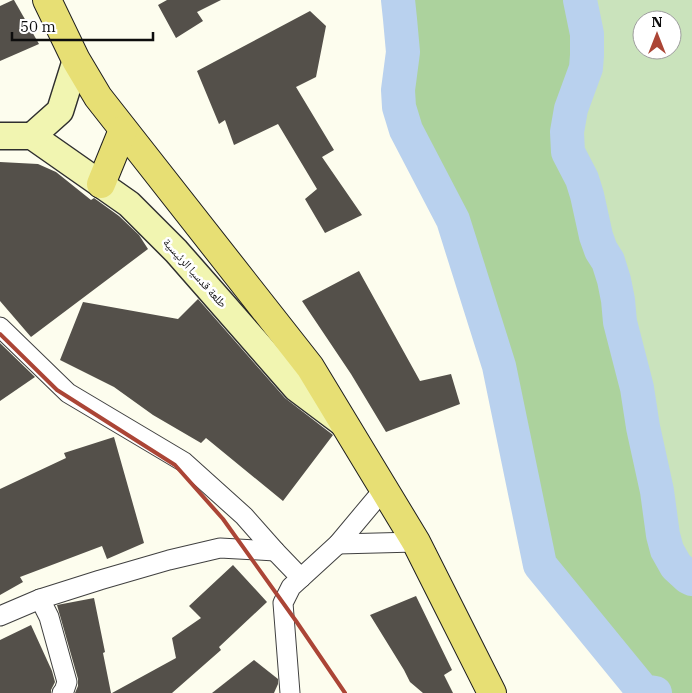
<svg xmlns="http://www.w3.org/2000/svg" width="692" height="693" font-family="'IBM Plex Serif','Noto Naskh Arabic',serif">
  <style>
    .green { fill: #cae3bc; fill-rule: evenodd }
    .forest { fill: #acd29d }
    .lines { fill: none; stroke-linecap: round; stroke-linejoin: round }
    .river { stroke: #b9d1ee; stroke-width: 34 }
    .building { fill: #54504a }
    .street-casing { stroke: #404040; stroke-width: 21 }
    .secondary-casing { stroke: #2f2f2f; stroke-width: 29 }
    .primary-casing { stroke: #1e1e1e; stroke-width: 30 }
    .street { stroke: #fff; stroke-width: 19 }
    .secondary { stroke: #f1f5b1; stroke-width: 26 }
    .primary { stroke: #e7df74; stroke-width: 28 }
    .rail { stroke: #ab4536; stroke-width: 4 }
    .labels { text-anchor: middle; stroke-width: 5; stroke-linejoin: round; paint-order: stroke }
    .street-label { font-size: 12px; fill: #0d0d0d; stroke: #fff }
  </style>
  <rect width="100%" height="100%" fill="#fdfdee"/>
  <path class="green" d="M578 0H692V578L667 550 614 280 608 261 601 250 596 236 587 195 567 132 586 68ZM642 20H672V50H642Z"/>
  <polygon class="forest" points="397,0 577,0 587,55 567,132 584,187 637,388 667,550 692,574 692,693 655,693 643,691 540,565 494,351 453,220 399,107 403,52"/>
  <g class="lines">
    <g class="river">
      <polyline points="398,0 400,19 403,52 398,90 399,107 406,130 453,220 499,366 540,565 643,691 655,693"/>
      <polyline points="580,0 587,34 587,55 586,68 571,109 567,132 568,152 582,179 587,195 596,236 601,250 608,261 614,280 618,300 620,322 637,388 643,427 657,491 663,535 667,550 676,566 688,577 692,579"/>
    </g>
  </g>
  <g class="building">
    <polygon points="13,0 14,0 39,44 0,61 0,6"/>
    <polygon points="167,0 221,0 197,12 203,21 176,38 158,5"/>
    <polygon points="310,11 326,26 316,77 296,87 334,150 322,157 362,215 325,233 305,199 317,189 278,124 234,145 225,120 219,124 197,71"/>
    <polygon points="0,162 38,164 56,172 91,200 94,198 119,216 139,235 148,249 31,337 0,301"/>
    <polygon points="359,271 420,381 451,374 460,404 386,432 351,374 302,301"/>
    <polygon points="198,299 285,398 333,435 283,501 206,438 201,443 153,415 114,387 60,360 83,302 178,319"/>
    <polygon points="0,343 35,377 0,401"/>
    <polygon points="114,437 144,543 107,559 102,546 20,577 23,582 0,595 0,489 66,458 64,453"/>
    <polygon points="233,565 267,602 219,647 221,650 172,693 112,693 176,658 172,638 201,618 189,606"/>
    <polygon points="416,596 452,670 444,675 453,693 423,693 410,682 404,670 370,615"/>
    <polygon points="94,598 105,652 103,653 111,693 75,693 78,686 78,679 57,605"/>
    <polygon points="31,625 52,671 55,682 51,690 51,693 0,693 0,640"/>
    <polygon points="254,660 278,679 278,684 274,693 212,693"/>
  </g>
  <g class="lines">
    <g class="street-casing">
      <g id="street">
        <polyline points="0,327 68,393 184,462 244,516 275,551 301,578"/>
        <polyline points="338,544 416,542"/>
        <polyline points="40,599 49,617 67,682 64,691 62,693"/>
        <polyline points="0,616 40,599 100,580 169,560 220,548 275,551"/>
        <polyline points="290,693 283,603 291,587 338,544 384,489"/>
      </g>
    </g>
    <g class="secondary-casing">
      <g id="secondary">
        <polyline points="0,136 32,136 129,204 176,251 296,388 344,424"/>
        <polyline points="32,136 60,111 76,60"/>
      </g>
    </g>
    <g class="primary-casing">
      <g id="primary">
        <polyline points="47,0 76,60 98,97 310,367 416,542 492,693"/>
        <polyline points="101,184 123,130"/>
      </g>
    </g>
    <use href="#street" class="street"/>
    <use href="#secondary" class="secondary"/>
    <use href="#primary" class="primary"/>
    <polyline class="rail" points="0,334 57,390 175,465 223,519 296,621 345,693"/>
  </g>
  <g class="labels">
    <g class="street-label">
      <text transform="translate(195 273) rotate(48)" y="4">طلعة قدسيا الرئيسية</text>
    </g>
  </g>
  <g transform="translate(657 35)"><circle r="24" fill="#ffffff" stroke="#9e9e9e"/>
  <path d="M0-4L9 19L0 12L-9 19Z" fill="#ab4536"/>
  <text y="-8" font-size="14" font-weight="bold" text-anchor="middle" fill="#0d0d0d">N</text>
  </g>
  <path d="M12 32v8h141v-8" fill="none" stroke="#0d0d0d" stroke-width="2.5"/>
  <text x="20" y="32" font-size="15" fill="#0d0d0d" stroke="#ffffff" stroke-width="4" paint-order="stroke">50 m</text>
</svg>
